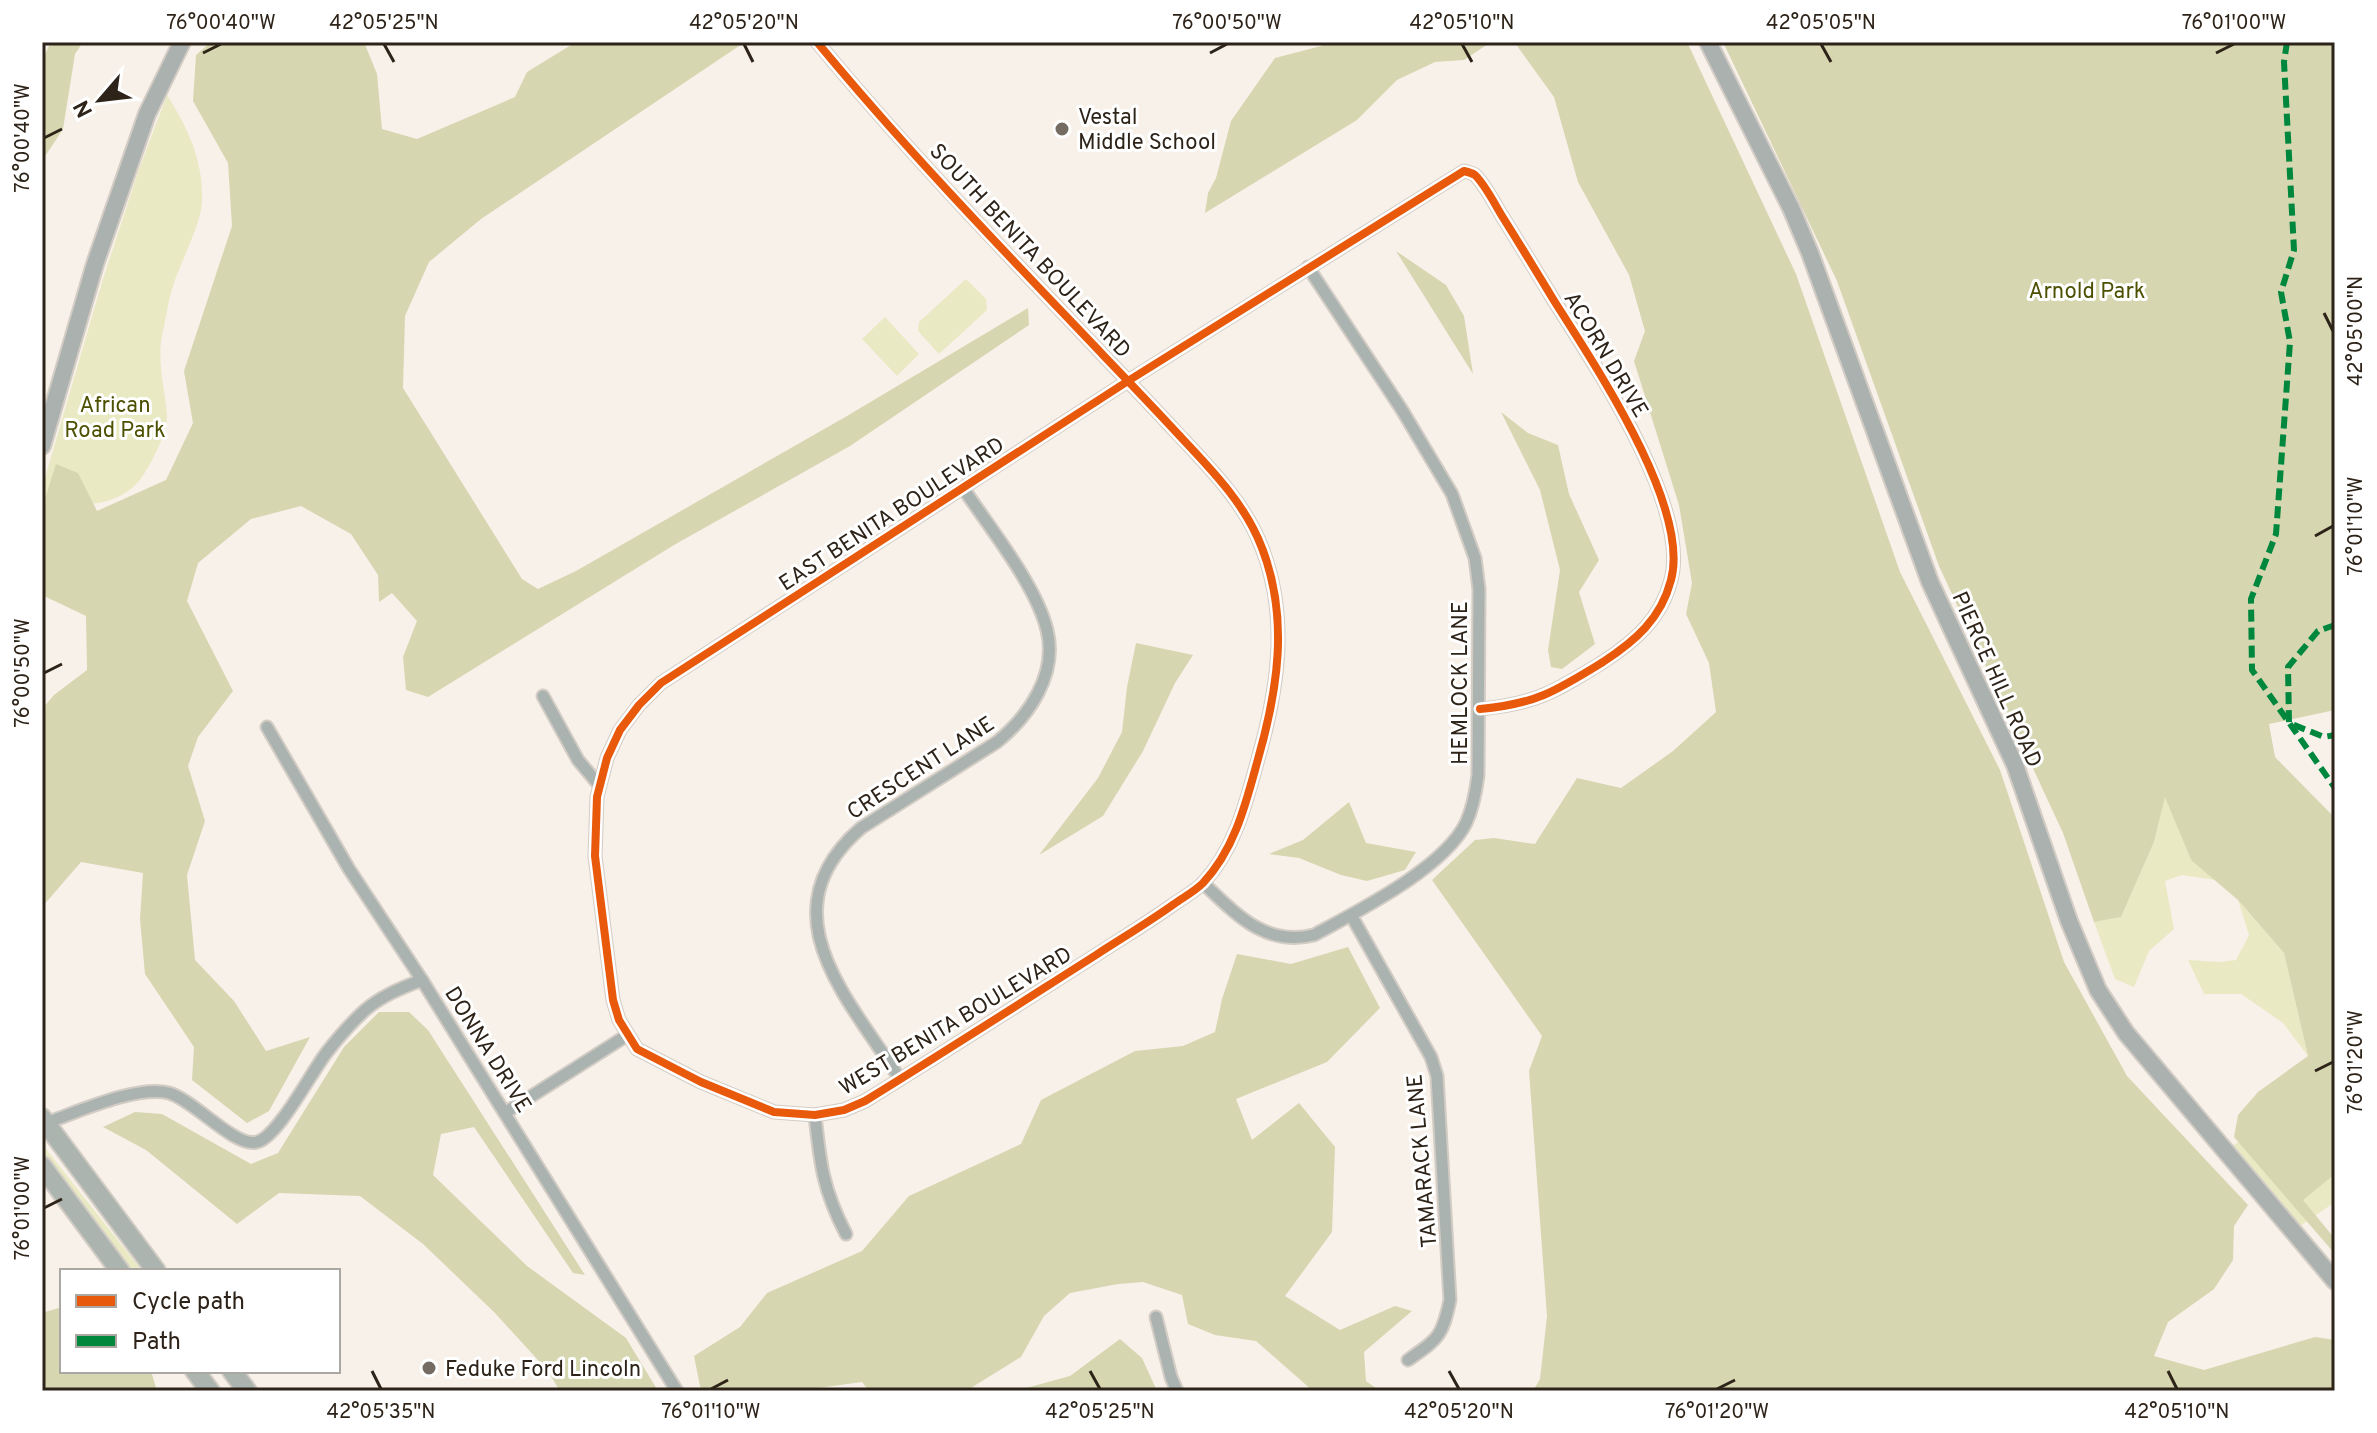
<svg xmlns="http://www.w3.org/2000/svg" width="2377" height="1433" font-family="Overpass,sans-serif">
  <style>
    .green { fill: #e9eac4 }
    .forest { fill: #d6d7b0 }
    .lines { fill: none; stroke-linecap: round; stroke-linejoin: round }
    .street-casing { stroke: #d2ccc5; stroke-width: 15 }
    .secondary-casing { stroke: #d2ccc5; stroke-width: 20 }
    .primary-casing { stroke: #d2ccc5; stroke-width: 22 }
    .street { stroke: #abb3b0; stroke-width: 11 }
    .secondary { stroke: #aab1ae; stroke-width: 16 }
    .primary { stroke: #acb4af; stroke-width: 18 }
    .quiet { stroke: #00873e; stroke-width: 6; stroke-dasharray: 12 6; stroke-linecap: butt }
    .cycleway-casing { stroke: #fff; stroke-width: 13 }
    .cycleway { stroke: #e8590c; stroke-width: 8 }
    .ticks { fill: none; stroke: #2d2318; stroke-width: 3 }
    .poi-dot { fill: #746b62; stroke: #fff; stroke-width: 3 }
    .labels { text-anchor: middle; stroke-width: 6; stroke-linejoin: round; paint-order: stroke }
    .poi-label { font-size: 22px; fill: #2d2318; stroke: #fff; text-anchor: start }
    .street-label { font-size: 22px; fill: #2d2318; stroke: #fff }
    .park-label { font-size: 22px; fill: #4c5000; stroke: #fff }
    .neatline { fill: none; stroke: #2d2318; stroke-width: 3 }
    .ticks-label { font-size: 20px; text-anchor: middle; fill: #2d2318 }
  </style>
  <rect width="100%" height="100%" fill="#f7f1ea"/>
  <g class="green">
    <path d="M167 95C188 128 204 162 202 203 201 223 181 262 174 283 168 300 166 319 162 336 157 364 165 388 167 415 168 432 150 467 139 481 116 509 73 506 42 503V488L102 282 139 169Z"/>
    <polygon points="966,279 986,299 987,310 939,354 918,331 919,322"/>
    <polygon points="885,317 919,354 897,376 862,339"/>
    <polygon points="2165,796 2191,860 2215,880 2182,875 2165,881 2174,929 2149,951 2134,987 2115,979 2094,922 2121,917 2154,842"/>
    <polygon points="2238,900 2284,953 2308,1056 2283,1023 2241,994 2204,994 2188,960 2219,962 2236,960 2249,935"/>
    <polygon points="2335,1073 2335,1202 2293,1231 2227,1150"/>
    <polygon points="42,1144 142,1271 127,1271 42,1158"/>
  </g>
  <g class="forest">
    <polygon points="51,42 83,42 75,54 63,129 42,161 42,60"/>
    <polygon points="211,42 364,42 377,74 382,129 417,139 515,97 527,72 576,42 745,42 481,219 429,262 405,316 403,388 522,579 538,589 576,571 847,416 1028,308 1029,325 850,446 674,545 428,697 406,690 403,657 417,621 392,593 379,602 378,575 351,534 301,506 251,519 198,563 187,601 233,691 198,737 188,766 205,821 187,875 195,960 234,1001 266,1051 310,1037 269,1111 247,1123 192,1080 194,1047 145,974 140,919 143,873 81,862 42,907 42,709 54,695 87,670 86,616 42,595 42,508 56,464 78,473 97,511 166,480 193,423 184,371 232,226 228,163 193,101 196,55"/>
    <polygon points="1326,42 1491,42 1464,60 1435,62 1397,80 1357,120 1205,213 1208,193 1216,178 1231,121 1275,58 1321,46"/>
    <polygon points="1508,42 1687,42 1796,274 1900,572 2000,770 2064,962 2127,1076 2248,1205 2234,1226 2233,1260 2214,1289 2168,1322 2154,1356 2204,1370 2315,1337 2335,1340 2335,1391 1533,1391 1540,1379 1547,1316 1529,1071 1542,1036 1432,880 1475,840 1494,838 1535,844 1577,778 1621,788 1673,751 1716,712 1709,663 1686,614 1692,583 1679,505 1634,361 1645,331 1629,275 1578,182 1554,97 1515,43"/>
    <polygon points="1723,42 2335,42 2335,710 2269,724 2275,757 2335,818 2335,1174 2303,1200 2335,1239 2335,1254 2234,1137 2238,1115 2258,1092 2308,1056 2284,953 2238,900 2191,860 2165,797 2154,842 2121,917 2094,922 2063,833 1939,566 1837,281"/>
    <polygon points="1396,251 1446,285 1464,316 1473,374"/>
    <polygon points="1501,412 1528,433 1558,445 1569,494 1599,560 1579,592 1595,644 1562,669 1551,667 1548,650 1560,570 1540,490"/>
    <polygon points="1136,643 1193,655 1175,683 1143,751 1103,816 1039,855 1098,778 1122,732 1127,687"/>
    <polygon points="1349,802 1366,843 1416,852 1405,870 1367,881 1341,875 1299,858 1269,854 1303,840"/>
    <polygon points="1348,947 1380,1008 1327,1062 1236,1099 1252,1140 1299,1103 1335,1147 1332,1232 1285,1296 1340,1330 1395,1306 1412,1311 1364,1352 1366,1381 1380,1391 1313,1391 1256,1341 1215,1335 1188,1324 1182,1295 1143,1282 1118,1284 1070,1293 1044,1316 1021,1357 966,1391 869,1391 862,1382 796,1391 701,1391 694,1356 740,1327 767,1293 862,1251 909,1196 1021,1144 1041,1100 1135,1051 1183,1046 1215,1032 1222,999 1237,954 1291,964"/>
    <polygon points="379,1012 409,1012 428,1030 585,1275 573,1273 474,1127 441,1134 433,1175 527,1266 626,1338 658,1391 560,1391 547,1370 494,1312 423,1244 360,1196 279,1193 237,1224 146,1150 103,1127 135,1112 162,1114 251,1164 278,1153 344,1047"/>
    <polygon points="62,1307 62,1371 151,1371 157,1391 42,1391 42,1315 45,1312"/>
    <polygon points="1120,1339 1142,1358 1157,1391 1015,1391 1070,1376"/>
  </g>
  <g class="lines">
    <g class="street-casing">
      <g id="street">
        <path d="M817 42C907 151 1006 253 1103 355 1128 381 1153 407 1177 433 1210 468 1245 503 1262 548 1289 618 1278 689 1258 759 1246 803 1235 849 1203 883 1195 891 1184 897 1174 904 1149 922 1122 938 1096 955 1019 1004 943 1053 865 1101L844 1110 815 1115 774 1112 701 1082 637 1049 619 1020 613 1000 595 856 597 797 607 758 620 730 639 705 661 683 1128 381 1464 171C1468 172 1472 173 1475 175 1486 186 1494 203 1502 216 1519 243 1536 271 1553 299 1592 361 1691 506 1671 580 1661 619 1635 641 1603 662 1556 691 1536 704 1480 709"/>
        <polyline points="543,696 578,760 599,785"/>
        <polyline points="267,727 349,869 422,980 677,1391"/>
        <path d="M1203 883C1236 914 1265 947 1314 935 1358 911 1444 868 1466 823 1473 808 1476 791 1478 775L1479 589 1475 558 1452 494 1402 410 1308 267"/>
        <path d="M1351 915 1431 1057 1437 1076 1450 1300C1442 1337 1439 1338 1408 1360"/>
        <path d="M900 1079C848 998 764 912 861 828L997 742C1029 716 1058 674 1047 630 1036 585 990 528 963 488"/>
        <polyline points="505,1113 626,1036"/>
        <path d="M815 1115C820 1163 823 1190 846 1234"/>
        <path d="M46 1123C78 1112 136 1085 169 1093 194 1100 235 1148 257 1142 278 1137 312 1071 327 1052 338 1038 351 1023 364 1011 381 996 401 988 422 980"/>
        <polyline points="1156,1317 1171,1377 1177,1391"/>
      </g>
    </g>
    <g class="secondary-casing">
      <g id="secondary">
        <polyline points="1708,42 1791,208 1810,253 1930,582 2015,765 2069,921 2098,990 2126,1033 2335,1281"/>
        <polyline points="42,446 95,264 147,114 182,42"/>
      </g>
    </g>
    <g class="primary-casing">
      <g id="primary">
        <polyline points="42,1118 156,1271"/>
        <polyline points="42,1166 120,1271"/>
        <polyline points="195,1371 210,1391"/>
        <polyline points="232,1371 247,1391"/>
      </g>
    </g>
    <use href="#street" class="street"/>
    <use href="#secondary" class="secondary"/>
    <use href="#primary" class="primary"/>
    <g class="quiet">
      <polyline points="2287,42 2284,62 2294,250 2281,292 2290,342 2276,534 2251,599 2252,670 2335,788"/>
      <polyline points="2335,625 2318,631 2288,667 2289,723 2324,737 2335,735"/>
    </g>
    <g class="cycleway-casing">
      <path id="cycleway" d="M817 42C907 151 1006 253 1103 355 1128 381 1153 407 1177 433 1210 468 1245 503 1262 548 1289 618 1278 689 1258 759 1246 803 1235 849 1203 883 1195 891 1184 897 1174 904 1149 922 1122 938 1096 955 1019 1004 943 1053 865 1101L844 1110 815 1115 774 1112 701 1082 637 1049 619 1020 613 1000 595 856 597 797 607 758 620 730 639 705 661 683 1128 381 1464 171C1468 172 1472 173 1475 175 1486 186 1494 203 1502 216 1519 243 1536 271 1553 299 1592 361 1691 506 1671 580 1661 619 1635 641 1603 662 1556 691 1536 704 1480 709"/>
    </g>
    <use href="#cycleway" class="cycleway"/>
  </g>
  <path class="ticks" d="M384 44 394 62M744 44 753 62M1462 44 1472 62M1821 44 1831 62M203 53 221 44M1210 53 1227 44M2216 53 2234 44M44 138 62 129M2324 313 2333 331M2315 536 2333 526M44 673 62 664M2315 1071 2333 1062M44 1208 62 1199M372 1371 381 1389M1090 1371 1100 1389M1449 1371 1459 1389M2168 1371 2177 1389M711 1389 728 1380M1717 1389 1735 1380"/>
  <g class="poi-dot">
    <circle cx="1062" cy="129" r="8"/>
    <circle cx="429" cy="1368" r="8"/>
  </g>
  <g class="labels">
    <g class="poi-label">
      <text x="1078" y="124">Vestal<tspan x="1078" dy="25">Middle School</tspan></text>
      <text x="445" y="1376">Feduke Ford Lincoln</text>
    </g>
    <g class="street-label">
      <text transform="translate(1031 250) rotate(47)" y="8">SOUTH BENITA BOULEVARD</text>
      <text transform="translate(1607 354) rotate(59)" y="8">ACORN DRIVE</text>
      <text transform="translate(891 513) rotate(-33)" y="8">EAST BENITA BOULEVARD</text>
      <text transform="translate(1998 679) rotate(66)" y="8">PIERCE HILL ROAD</text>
      <text transform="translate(1459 683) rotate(-90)" y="8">HEMLOCK LANE</text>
      <text transform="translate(920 767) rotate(-33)" y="8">CRESCENT LANE</text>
      <text transform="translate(955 1020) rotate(-31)" y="8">WEST BENITA BOULEVARD</text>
      <text transform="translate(489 1049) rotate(58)" y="8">DONNA DRIVE</text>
      <text transform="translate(1421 1161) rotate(-95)" y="8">TAMARACK LANE</text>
    </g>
    <g class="park-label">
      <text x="2087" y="298">Arnold Park</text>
      <text x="115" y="412">African<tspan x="115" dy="25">Road Park</tspan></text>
    </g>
  </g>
  <rect width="2377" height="1433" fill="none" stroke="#ffffff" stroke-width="88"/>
  <rect x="60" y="1269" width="280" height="104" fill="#ffffff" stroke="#aba7a3" stroke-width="2"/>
  <rect x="76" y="1295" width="40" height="12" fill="#e8590c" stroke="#aba7a3" stroke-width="2"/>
  <text x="132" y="1309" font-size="24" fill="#2d2318">Cycle path</text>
  <rect x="76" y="1335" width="40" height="12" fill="#00873e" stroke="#aba7a3" stroke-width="2"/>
  <text x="132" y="1349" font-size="24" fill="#2d2318">Path</text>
  <g transform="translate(100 100) rotate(242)" stroke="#ffffff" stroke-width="6" paint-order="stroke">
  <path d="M0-6L14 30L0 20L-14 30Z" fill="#2d2318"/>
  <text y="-12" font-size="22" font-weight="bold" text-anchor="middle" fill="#2d2318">N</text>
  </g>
  <rect x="44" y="44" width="2289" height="1345" class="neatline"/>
  <g class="ticks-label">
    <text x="221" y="29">76°00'40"W</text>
    <text x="384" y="29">42°05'25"N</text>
    <text x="744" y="29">42°05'20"N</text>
    <text x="1227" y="29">76°00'50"W</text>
    <text x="1462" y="29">42°05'10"N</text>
    <text x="1821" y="29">42°05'05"N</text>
    <text x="2234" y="29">76°01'00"W</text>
    <text transform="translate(22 138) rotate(-90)" y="7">76°00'40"W</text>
    <text transform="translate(2355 331) rotate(-90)" y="7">42°05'00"N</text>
    <text transform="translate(2355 526) rotate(-90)" y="7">76°01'10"W</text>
    <text transform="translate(22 673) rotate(-90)" y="7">76°00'50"W</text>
    <text transform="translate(2355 1062) rotate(-90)" y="7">76°01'20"W</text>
    <text transform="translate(22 1208) rotate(-90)" y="7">76°01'00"W</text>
    <text x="381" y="1418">42°05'35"N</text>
    <text x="711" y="1418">76°01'10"W</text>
    <text x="1100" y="1418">42°05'25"N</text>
    <text x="1459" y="1418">42°05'20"N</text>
    <text x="1717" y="1418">76°01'20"W</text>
    <text x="2177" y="1418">42°05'10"N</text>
  </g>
</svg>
